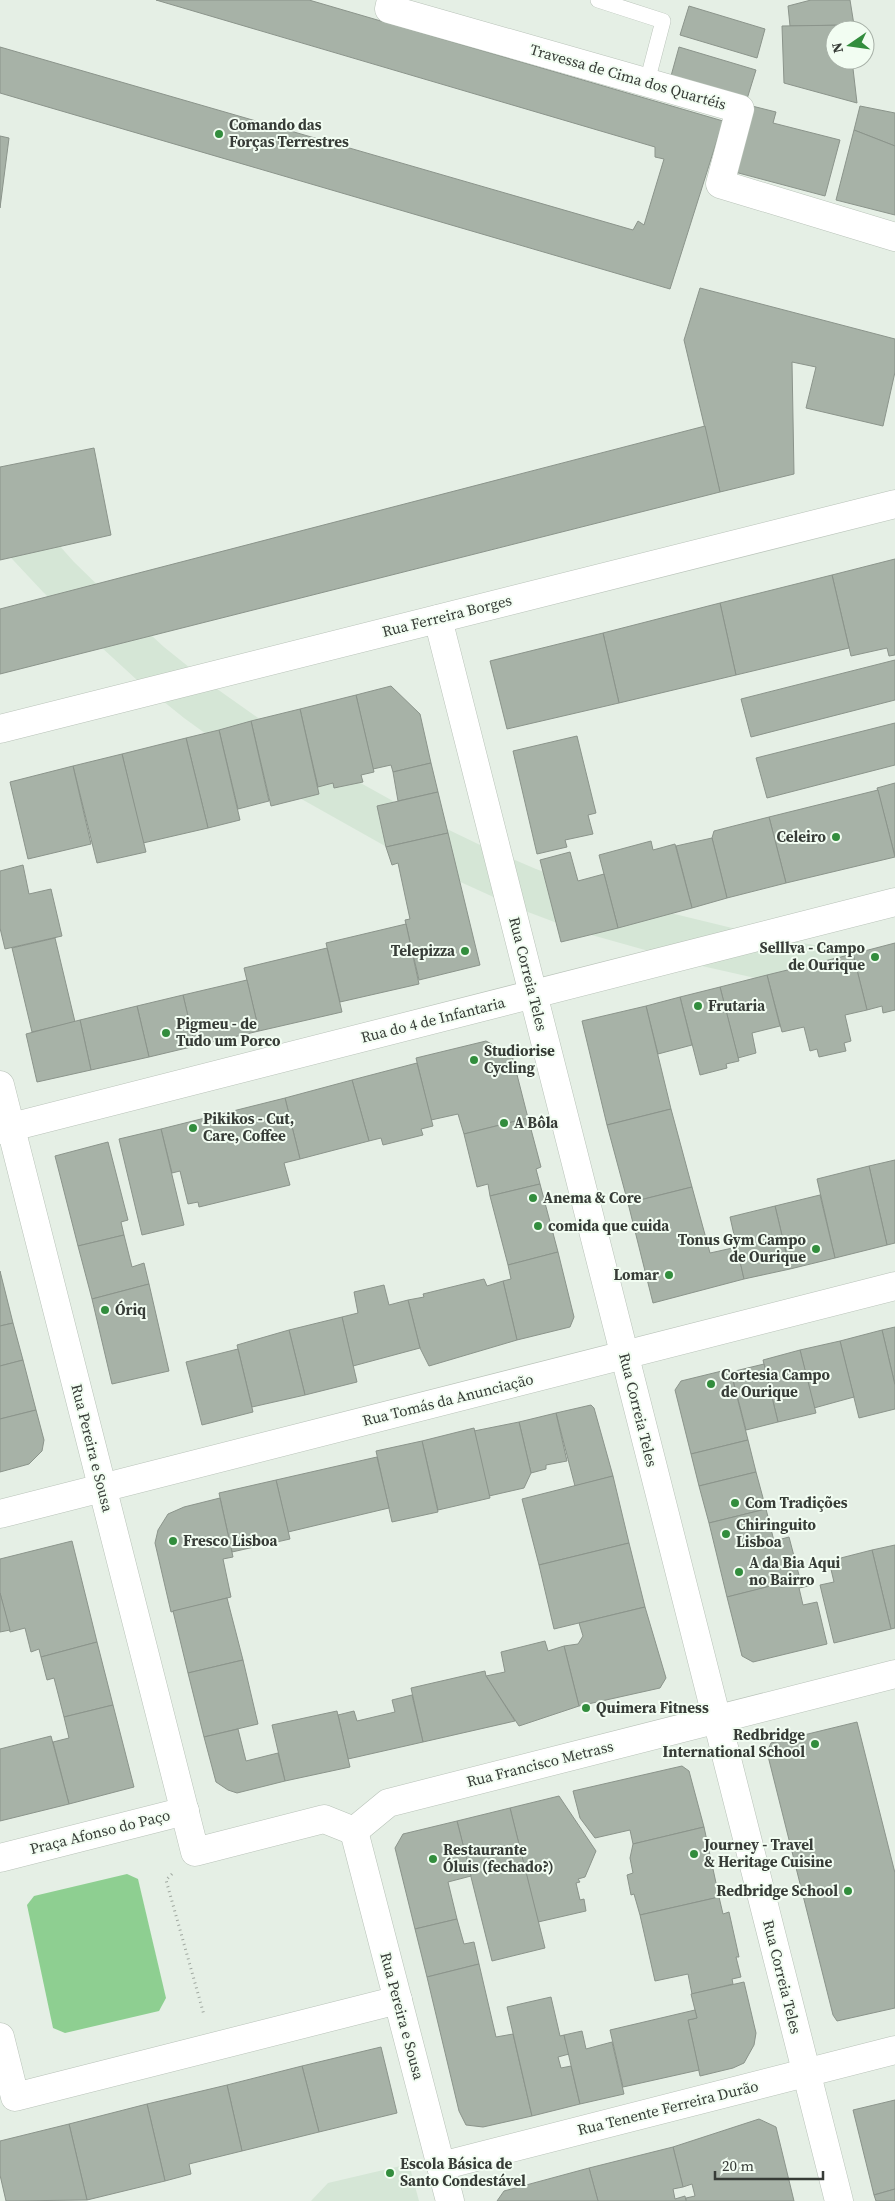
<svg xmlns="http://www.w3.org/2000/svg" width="895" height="2201" font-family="'Source Serif 4',serif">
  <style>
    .built { fill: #d5e6d6 }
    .green { fill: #8ecf91 }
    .building { fill: #a7b2a7; stroke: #8b948b }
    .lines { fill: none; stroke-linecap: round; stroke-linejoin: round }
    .service-casing { stroke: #b8c2b8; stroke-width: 16 }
    .minor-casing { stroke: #b8c2b8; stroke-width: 29 }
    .secondary-casing { stroke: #b8c2b8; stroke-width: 29 }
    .path { stroke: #a1a9a1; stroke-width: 3; stroke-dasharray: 1 4; stroke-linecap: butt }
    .service { stroke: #fff; stroke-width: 15 }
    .minor { stroke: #fff; stroke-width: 28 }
    .secondary { stroke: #fff; stroke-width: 28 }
    .poi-dot { fill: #328d3d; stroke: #f2fdf2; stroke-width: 2 }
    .labels { text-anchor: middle; stroke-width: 4; stroke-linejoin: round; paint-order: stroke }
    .street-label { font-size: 15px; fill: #373c37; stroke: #f2fdf2 }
    .poi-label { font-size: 15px; font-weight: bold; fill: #373c37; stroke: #f2fdf2; text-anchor: start }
  </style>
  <rect width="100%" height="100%" fill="#e5efe5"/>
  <g class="built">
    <polygon points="0,479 74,562 117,604 164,647 210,684 312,756 420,816 478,844 536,869 595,891 654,909 773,938 832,948 895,954 827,991 764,980 702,966 581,932 520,909 401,855 289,792 238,757 184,718 137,680 88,635 43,592 0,546"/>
    <polygon points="409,2164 419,2201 311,2201 328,2183"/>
  </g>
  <polygon class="green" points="127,1874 138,1879 166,1998 159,2011 65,2033 53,2028 27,1905 34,1896"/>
  <g class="building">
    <polygon points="156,0 309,0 723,121 670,289 0,93 0,47 633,230 638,221 644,225 664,159 655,157 655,147"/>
    <polygon points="811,0 850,0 854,25 790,26 788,6"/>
    <polygon points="689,6 765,29 757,58 680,35"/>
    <polygon points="848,25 849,30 835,30 835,60 852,60 857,103 784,83 782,26"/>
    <polygon points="679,47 756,70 747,99 671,76"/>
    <polygon points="748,105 776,112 773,123 840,140 825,196 731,171"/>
    <polygon points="860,106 895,113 895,146 854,130"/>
    <polygon points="854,130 895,146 895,215 836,200"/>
    <polygon points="0,136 9,138 0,208"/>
    <polygon points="700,288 895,339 895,372 883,426 806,408 816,367 792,362 794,474 720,492 684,340"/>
    <polygon points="705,426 720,492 0,674 0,609"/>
    <polygon points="94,448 111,535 0,560 0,467"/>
    <polygon points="895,559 895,655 889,656 887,648 851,656 832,575"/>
    <polygon points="832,575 849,648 736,675 720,603"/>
    <polygon points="720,603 736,675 619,703 603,633"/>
    <polygon points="603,633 619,703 507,729 490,661"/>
    <polygon points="895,660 895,700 751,737 741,699"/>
    <polygon points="391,686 420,714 431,763 393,772 391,765 373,769 356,695"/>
    <polygon points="356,695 374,772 361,775 363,782 334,788 333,783 318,787 300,709"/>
    <polygon points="300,709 319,794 271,806 251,721"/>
    <polygon points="251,721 269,801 238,809 219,730"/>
    <polygon points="895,723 895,765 767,798 756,758"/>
    <polygon points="219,730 240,820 208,828 186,738"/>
    <polygon points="577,736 596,813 588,815 593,834 565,840 567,847 537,854 513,751"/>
    <polygon points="186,738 208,828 143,843 122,754"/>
    <polygon points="122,754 146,852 97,863 73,766"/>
    <polygon points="431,763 438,792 398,801 393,772"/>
    <polygon points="73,766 91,844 28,859 10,782"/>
    <polygon points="895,783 895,856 877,788"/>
    <polygon points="878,790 895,857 786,883 769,817"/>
    <polygon points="438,792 448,833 386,847 377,806"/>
    <polygon points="769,817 786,883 727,898 712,838 714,831"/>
    <polygon points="448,833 480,965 419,980 405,920 410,919 398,863 392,865 386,847"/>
    <polygon points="712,838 727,898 692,908 676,846"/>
    <polygon points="651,841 653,850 675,844 692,908 618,928 599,855"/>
    <polygon points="570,852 578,881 604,874 618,928 561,942 540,860"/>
    <polygon points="23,865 29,894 51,889 62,936 5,949 0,928 0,871"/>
    <polygon points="406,924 419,984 340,1002 326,943"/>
    <polygon points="55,938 75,1022 32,1032 12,948"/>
    <polygon points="895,943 895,1010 883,1013 882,1006 867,1010 853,954"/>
    <polygon points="327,948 342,1012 259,1031 244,968"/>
    <polygon points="853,954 867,1010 845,1015 851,1041 844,1043 846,1051 819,1057 817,1049 810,1051 804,1027 782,1032 767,975"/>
    <polygon points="767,975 780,1026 752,1033 756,1053 738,1058 720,987"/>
    <polygon points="247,980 259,1031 195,1046 183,995"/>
    <polygon points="720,987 739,1061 726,1064 727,1068 700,1075 680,997"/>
    <polygon points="183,995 195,1046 149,1057 137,1006"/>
    <polygon points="680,997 692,1045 658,1054 646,1006"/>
    <polygon points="137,1006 149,1057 91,1070 80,1020"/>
    <polygon points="646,1006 671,1109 607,1125 582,1021"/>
    <polygon points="80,1020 91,1070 37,1082 26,1034"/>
    <polygon points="486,1041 512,1055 528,1118 464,1134 458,1114 431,1120 416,1058"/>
    <polygon points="417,1063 433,1126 421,1129 423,1135 383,1145 381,1138 369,1141 352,1080"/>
    <polygon points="352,1080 369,1141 300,1159 285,1098"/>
    <polygon points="285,1098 300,1159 284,1163 290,1185 199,1207 198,1202 188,1204 180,1171 172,1173 161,1129"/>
    <polygon points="671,1109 692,1187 628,1203 607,1125"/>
    <polygon points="528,1118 541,1167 536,1169 540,1184 490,1196 488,1184 477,1187 464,1134"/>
    <polygon points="161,1129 184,1225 142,1235 119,1139"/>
    <polygon points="108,1142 128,1220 121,1222 124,1235 78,1246 55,1156"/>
    <polygon points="895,1160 895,1243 887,1245 869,1166"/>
    <polygon points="869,1166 887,1245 835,1258 817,1179"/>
    <polygon points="540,1184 558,1252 508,1265 490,1196"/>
    <polygon points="692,1187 710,1253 737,1247 744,1279 653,1303 628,1203"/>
    <polygon points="820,1195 835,1258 790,1269 775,1206"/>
    <polygon points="775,1206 790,1269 744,1279 730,1217"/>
    <polygon points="124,1235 132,1267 144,1263 149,1284 92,1299 78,1246"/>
    <polygon points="558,1252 574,1317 570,1327 517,1340 503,1281 511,1279 508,1265"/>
    <polygon points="0,1271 13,1323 0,1326"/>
    <polygon points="484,1279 487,1286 503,1281 517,1340 429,1366 420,1348 408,1300 424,1297 423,1294"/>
    <polygon points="149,1284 169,1371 112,1384 92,1299"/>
    <polygon points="384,1285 389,1305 408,1300 420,1348 353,1366 342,1317 358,1313 354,1292"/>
    <polygon points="342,1317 357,1382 305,1395 289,1330"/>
    <polygon points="13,1323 23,1360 0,1366 0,1326"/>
    <polygon points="895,1327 895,1385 882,1330"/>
    <polygon points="289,1330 305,1395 252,1407 237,1345"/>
    <polygon points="882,1330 895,1385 895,1409 859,1418 840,1341"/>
    <polygon points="840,1341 854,1397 814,1408 800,1350"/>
    <polygon points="238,1349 253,1412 202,1425 186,1362"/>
    <polygon points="800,1350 816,1413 778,1422 763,1360"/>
    <polygon points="23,1360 36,1410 0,1419 0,1366"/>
    <polygon points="764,1364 778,1422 746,1430 731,1372"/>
    <polygon points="730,1369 748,1440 691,1454 675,1390 681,1381"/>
    <polygon points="591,1405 594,1408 613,1476 575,1486 556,1413"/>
    <polygon points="36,1410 44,1440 42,1451 29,1464 0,1472 0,1419"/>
    <polygon points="556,1413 567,1461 546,1465 546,1469 531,1473 519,1422"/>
    <polygon points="519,1422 531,1473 524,1488 489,1496 474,1431"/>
    <polygon points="474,1428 490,1498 438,1510 422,1441"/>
    <polygon points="748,1440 756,1472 699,1486 691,1454"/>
    <polygon points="422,1441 438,1512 392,1522 376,1451"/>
    <polygon points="377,1457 389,1508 288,1532 276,1480"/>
    <polygon points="756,1472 766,1509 709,1523 699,1486"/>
    <polygon points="613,1476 629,1543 539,1565 522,1499"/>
    <polygon points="276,1480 290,1539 232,1552 219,1493"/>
    <polygon points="220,1498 233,1557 223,1559 231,1597 171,1612 155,1543 158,1530 168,1514 184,1507"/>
    <polygon points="766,1509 774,1541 789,1537 800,1579 727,1597 709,1523"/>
    <polygon points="72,1541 97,1642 41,1657 39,1649 31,1652 25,1628 10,1632 0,1593 0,1559"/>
    <polygon points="629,1543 645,1607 554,1629 539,1565"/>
    <polygon points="895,1545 895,1628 891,1629 872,1550"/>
    <polygon points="872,1550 891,1629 834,1643 820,1585 834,1582 829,1561"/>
    <polygon points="810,1576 813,1585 799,1588 803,1605 817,1602 827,1644 753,1662 742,1656 727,1597"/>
    <polygon points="0,1593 10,1630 0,1632"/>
    <polygon points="227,1598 243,1660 188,1673 173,1611"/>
    <polygon points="645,1607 666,1678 660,1688 579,1706 564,1646 578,1644 583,1636 579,1623"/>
    <polygon points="545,1641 548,1651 564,1646 579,1706 519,1726 486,1676 505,1672 501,1652"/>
    <polygon points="97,1642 113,1705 64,1717 54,1678 47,1680 41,1657"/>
    <polygon points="243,1660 258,1724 204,1737 188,1673"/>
    <polygon points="485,1671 486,1676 515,1721 423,1742 411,1688"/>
    <polygon points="412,1695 423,1742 348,1759 338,1715 354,1711 357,1721 395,1712 392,1700"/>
    <polygon points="113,1705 134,1787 69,1804 53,1742 69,1738 64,1717"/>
    <polygon points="337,1711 350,1767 285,1781 272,1725"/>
    <polygon points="857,1722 895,1873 895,2008 837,2021 833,2015 767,1752 771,1743"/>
    <polygon points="238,1729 246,1761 278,1753 285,1781 237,1793 228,1790 216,1782 204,1737"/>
    <polygon points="51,1736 69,1804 0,1821 0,1749"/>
    <polygon points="682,1766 689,1771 704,1827 633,1844 630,1830 595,1838 580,1818 573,1791"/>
    <polygon points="559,1796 596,1851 585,1877 578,1879 580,1882 576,1883 580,1900 584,1899 586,1911 538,1922 510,1808"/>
    <polygon points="510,1808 545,1948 492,1961 457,1821"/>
    <polygon points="457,1821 471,1876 448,1882 457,1919 415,1929 395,1848 403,1834"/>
    <polygon points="704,1827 719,1897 640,1915 634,1894 631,1895 627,1875 633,1873 630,1858 633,1844"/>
    <polygon points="719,1897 723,1914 729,1912 739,1957 736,1957 741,1977 732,1979 733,1984 692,1994 688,1974 655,1981 640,1915"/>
    <polygon points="457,1919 464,1944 474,1942 479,1964 427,1977 415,1929"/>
    <polygon points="479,1964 496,2037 513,2034 532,2116 483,2127 466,2125 459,2111 427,1977"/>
    <polygon points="744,1982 756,2033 754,2045 744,2063 733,2068 700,2076 688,2020 697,2018 691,1994"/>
    <polygon points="551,1997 560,2036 564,2035 569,2054 558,2057 561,2068 571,2066 580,2104 532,2116 507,2007"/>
    <polygon points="695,2010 697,2018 688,2020 699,2070 623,2087 610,2030"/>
    <polygon points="582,2031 586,2049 612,2042 624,2094 580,2104 564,2035"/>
    <polygon points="381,2047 397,2113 319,2132 302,2066"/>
    <polygon points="302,2066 319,2132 242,2151 227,2085"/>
    <polygon points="227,2085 242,2151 189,2164 191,2174 165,2181 147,2104"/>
    <polygon points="895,2100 895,2189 874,2195 853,2110"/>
    <polygon points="147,2104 165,2181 87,2200 69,2124"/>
    <polygon points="759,2119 776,2127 794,2201 686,2201 686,2198 695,2196 692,2184 683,2187 673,2147"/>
    <polygon points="69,2124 87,2200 6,2201 0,2175 0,2141"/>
    <polygon points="673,2147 683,2187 673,2189 675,2199 685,2196 686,2201 598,2201 589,2168"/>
    <polygon points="589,2168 598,2201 497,2201 504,2191"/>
    <polygon points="895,2189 895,2201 876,2201 874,2195"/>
  </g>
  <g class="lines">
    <g class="service-casing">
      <polyline id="service" points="598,0 663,21 647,82"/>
    </g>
    <g class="minor-casing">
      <g id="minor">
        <polyline points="391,0 389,9 740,109 720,184 895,237"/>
        <polyline points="438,619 839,2201"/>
        <polyline points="0,1085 195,1852 324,1819 354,1831"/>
        <polyline points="0,1130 895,902"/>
        <polyline points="0,1514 895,1286"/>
        <polyline points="354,1831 388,1803 895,1674"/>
        <polyline points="354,1831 450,2201"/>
        <polyline points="0,1858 185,1811"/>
        <polyline points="0,2037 15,2097 398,2000"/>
        <polyline points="441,2166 895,2050"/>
      </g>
    </g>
    <g class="secondary-casing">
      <polyline id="secondary" points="0,729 895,504"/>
    </g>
    <polyline class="path" points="172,1874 166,1880 204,2015"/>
    <use href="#service" class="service"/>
    <use href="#minor" class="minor"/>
    <use href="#secondary" class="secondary"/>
  </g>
  <g class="poi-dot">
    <circle cx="219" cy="134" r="5"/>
    <circle cx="836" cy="837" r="5"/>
    <circle cx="465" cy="951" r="5"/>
    <circle cx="875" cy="957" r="5"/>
    <circle cx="698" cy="1006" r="5"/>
    <circle cx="166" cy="1033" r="5"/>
    <circle cx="474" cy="1060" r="5"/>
    <circle cx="504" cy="1123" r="5"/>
    <circle cx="193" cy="1128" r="5"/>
    <circle cx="533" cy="1198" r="5"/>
    <circle cx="538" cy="1226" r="5"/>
    <circle cx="816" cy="1249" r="5"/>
    <circle cx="669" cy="1275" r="5"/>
    <circle cx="105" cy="1310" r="5"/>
    <circle cx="711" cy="1384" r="5"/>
    <circle cx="735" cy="1503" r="5"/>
    <circle cx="726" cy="1534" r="5"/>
    <circle cx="173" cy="1541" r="5"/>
    <circle cx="739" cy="1572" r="5"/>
    <circle cx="586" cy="1708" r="5"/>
    <circle cx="815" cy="1744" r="5"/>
    <circle cx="694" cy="1854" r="5"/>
    <circle cx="433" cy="1859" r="5"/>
    <circle cx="848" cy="1891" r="5"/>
    <circle cx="390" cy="2173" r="5"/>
  </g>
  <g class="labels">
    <g class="street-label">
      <text transform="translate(628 77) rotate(16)" y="5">Travessa de Cima dos Quartéis</text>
      <text transform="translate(447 616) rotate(-14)" y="5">Rua Ferreira Borges</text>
      <text transform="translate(528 974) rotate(76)" y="5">Rua Correia Teles</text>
      <text transform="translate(433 1020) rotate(-14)" y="5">Rua do 4 de Infantaria</text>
      <text transform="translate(448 1400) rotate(-14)" y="5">Rua Tomás da Anunciação</text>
      <text transform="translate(638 1410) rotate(76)" y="5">Rua Correia Teles</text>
      <text transform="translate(92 1448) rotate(76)" y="5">Rua Pereira e Sousa</text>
      <text transform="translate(540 1764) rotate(-14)" y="5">Rua Francisco Metrass</text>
      <text transform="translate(100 1832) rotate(-14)" y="5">Praça Afonso do Paço</text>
      <text transform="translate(782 1977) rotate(76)" y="5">Rua Correia Teles</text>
      <text transform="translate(402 2016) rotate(75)" y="5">Rua Pereira e Sousa</text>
      <text transform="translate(668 2108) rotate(-14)" y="5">Rua Tenente Ferreira Durão</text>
    </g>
    <g class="poi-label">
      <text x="229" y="130">Comando das<tspan x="229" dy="17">Forças Terrestres</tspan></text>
      <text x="826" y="842" text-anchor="end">Celeiro</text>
      <text x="865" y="953" text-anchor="end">Selllva - Campo<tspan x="865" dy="17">de Ourique</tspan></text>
      <text x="455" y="956" text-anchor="end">Telepizza</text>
      <text x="708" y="1011">Frutaria</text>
      <text x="176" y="1029">Pigmeu - de<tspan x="176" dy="17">Tudo um Porco</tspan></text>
      <text x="484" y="1056">Studiorise<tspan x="484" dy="17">Cycling</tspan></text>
      <text x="203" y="1124">Pikikos - Cut,<tspan x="203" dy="17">Care, Coffee</tspan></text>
      <text x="514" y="1128">A Bôla</text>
      <text x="543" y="1203">Anema &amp; Core</text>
      <text x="548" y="1231">comida que cuida</text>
      <text x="806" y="1245" text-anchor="end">Tonus Gym Campo<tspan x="806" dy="17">de Ourique</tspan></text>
      <text x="659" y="1280" text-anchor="end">Lomar</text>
      <text x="115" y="1315">Óriq</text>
      <text x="721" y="1380">Cortesia Campo<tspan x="721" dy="17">de Ourique</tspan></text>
      <text x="745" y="1508">Com Tradições</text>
      <text x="736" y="1530">Chiringuito<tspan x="736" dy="17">Lisboa</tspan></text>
      <text x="183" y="1546">Fresco Lisboa</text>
      <text x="749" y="1568">A da Bia Aqui<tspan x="749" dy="17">no Bairro</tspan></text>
      <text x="596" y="1713">Quimera Fitness</text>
      <text x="805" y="1740" text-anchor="end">Redbridge<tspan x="805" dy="17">International School</tspan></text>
      <text x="704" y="1850">Journey - Travel<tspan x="704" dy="17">&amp; Heritage Cuisine</tspan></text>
      <text x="443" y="1855">Restaurante<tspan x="443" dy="17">Óluis (fechado?)</tspan></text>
      <text x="838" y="1896" text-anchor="end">Redbridge School</text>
      <text x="400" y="2169">Escola Básica de<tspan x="400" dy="17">Santo Condestável</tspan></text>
    </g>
  </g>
  <g transform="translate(850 45) rotate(257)"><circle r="24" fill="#f2fdf2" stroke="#a7b0a7"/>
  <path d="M0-4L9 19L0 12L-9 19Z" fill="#328d3d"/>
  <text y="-8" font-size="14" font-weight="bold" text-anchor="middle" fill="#373c37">N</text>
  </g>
  <path d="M715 2171v8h108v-8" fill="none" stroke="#373c37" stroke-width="2.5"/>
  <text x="722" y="2171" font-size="15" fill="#373c37" stroke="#f2fdf2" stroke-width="4" paint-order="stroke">20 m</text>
</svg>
